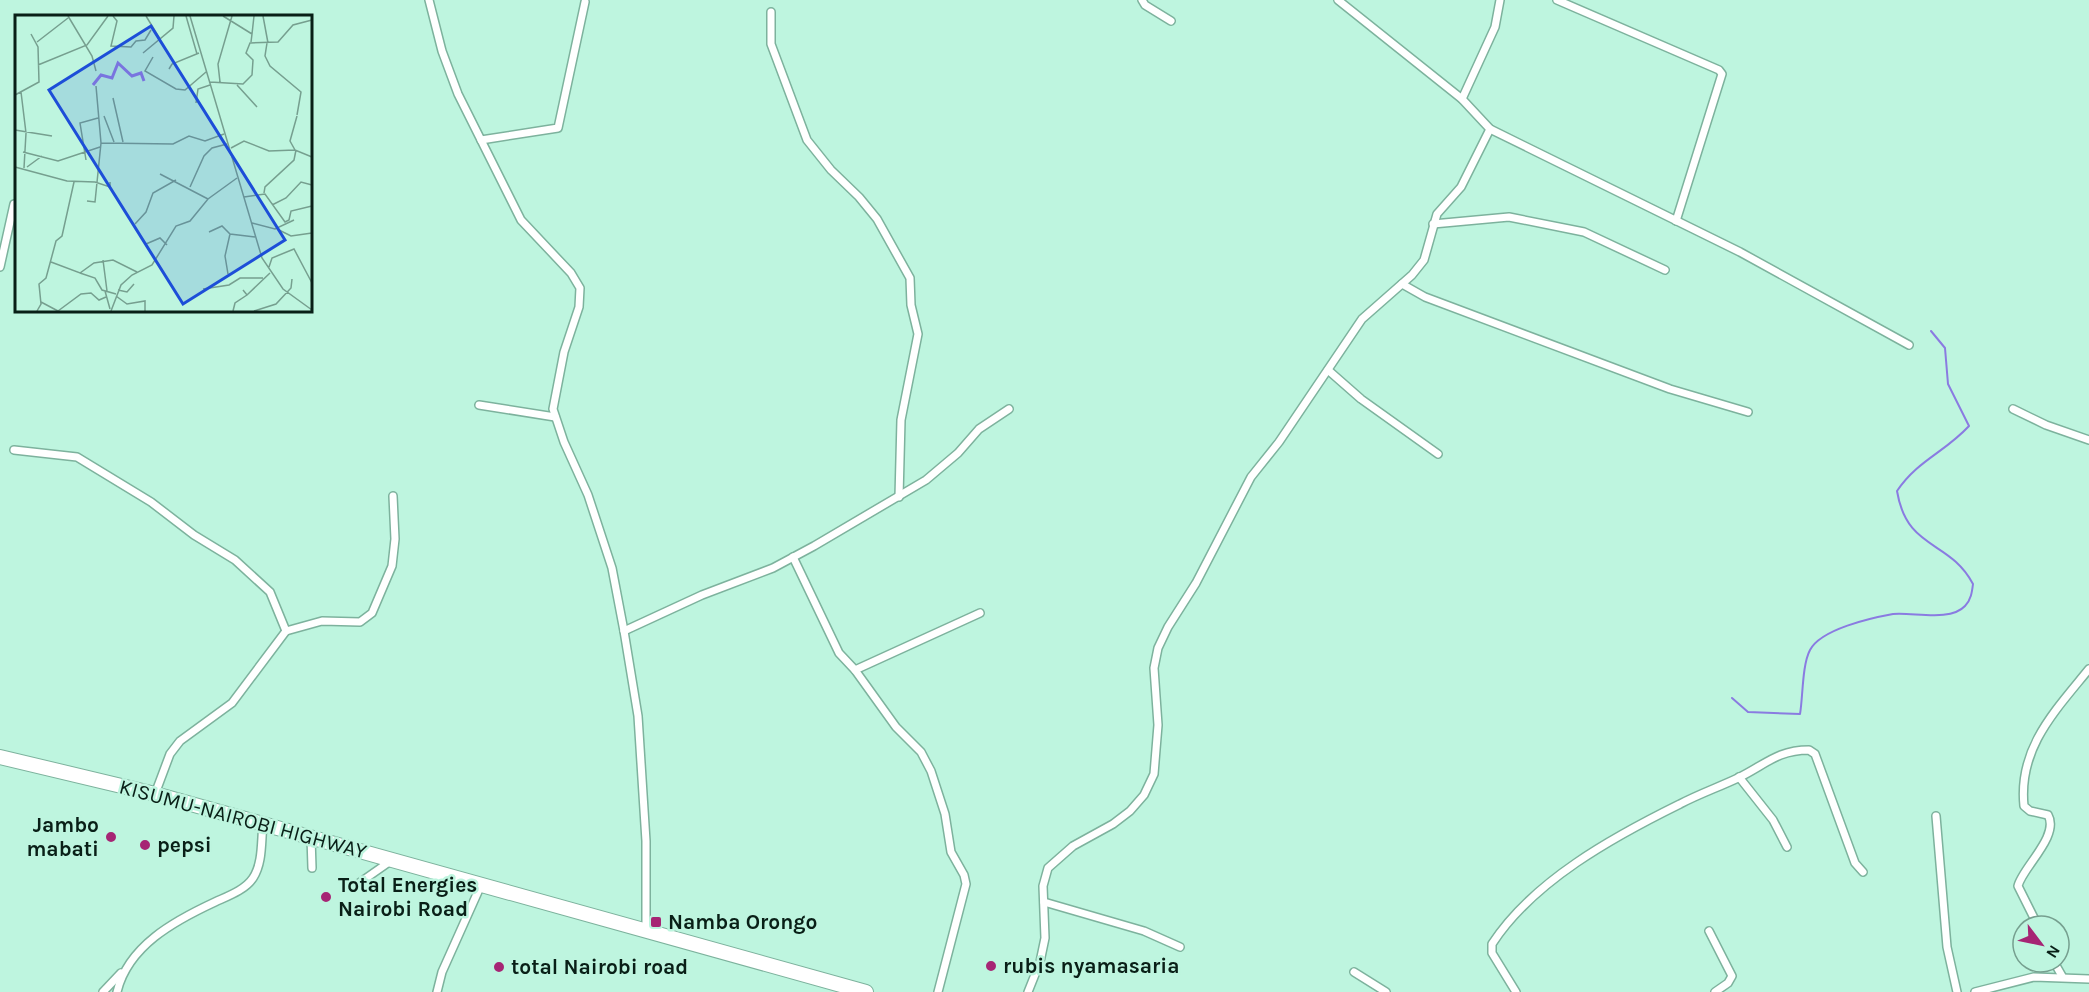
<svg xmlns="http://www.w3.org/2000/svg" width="2089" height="992" font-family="Karla,sans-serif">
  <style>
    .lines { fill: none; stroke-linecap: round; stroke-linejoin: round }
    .stream { stroke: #8a7be1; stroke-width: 2 }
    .street-casing { stroke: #7db29d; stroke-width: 10 }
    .highway-casing { stroke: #7db29d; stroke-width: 16 }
    .street { stroke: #fff; stroke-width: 7 }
    .highway { stroke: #fff; stroke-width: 14 }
    .poi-dot { fill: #a62574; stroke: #bef5df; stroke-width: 2 }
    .labels { text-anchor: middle; stroke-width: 5; stroke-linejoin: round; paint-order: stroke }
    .street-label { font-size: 21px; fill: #091f17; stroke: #bef5df }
    .poi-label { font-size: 21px; font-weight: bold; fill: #091f17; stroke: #bef5df; text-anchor: start }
    .inset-river { fill: none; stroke: #8a7be1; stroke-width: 3 }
    .inset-road { fill: none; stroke: #769f8f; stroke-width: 1.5 }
    .view { fill: #1d4ed8; fill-opacity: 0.15; stroke: #1d4ed8; stroke-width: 3 }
    .inset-edge { fill: none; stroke: #091f17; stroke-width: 3 }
  </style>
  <rect width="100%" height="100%" fill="#bef5df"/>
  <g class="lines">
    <path class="stream" d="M1732 698 1748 712 1800 714C1803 697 1802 665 1810 650 1821 629 1871 618 1893 614 1914 612 1950 622 1965 606 1971 600 1972 592 1973 584 1949 539 1907 551 1897 491 1918 460 1944 453 1969 426L1948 384 1945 348 1931 331"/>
    <g class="street-casing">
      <g id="street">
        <polyline points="429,0 442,51 458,94 521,220 571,273 580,288 579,307 564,352 553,409 564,442 588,495 612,568 624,631 638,716 646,841 646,931"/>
        <polyline points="1142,0 1145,5 1171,21"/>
        <polyline points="1338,0 1462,99 1490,129 1740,252 1909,345"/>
        <polyline points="1557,0 1719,70 1722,74 1676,221"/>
        <polyline points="771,12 771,44 807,140 831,170 859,197 877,219 910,278 911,305 918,334 901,420 899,497"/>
        <polyline points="1462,99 1495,27 1500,0"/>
        <polyline points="481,140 558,128 585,2"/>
        <polyline points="1433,224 1509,217 1584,232 1665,270"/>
        <polyline points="0,267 14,204"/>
        <polyline points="1402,284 1425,297 1670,389 1748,412"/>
        <polyline points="1328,370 1361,399 1438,454"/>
        <polyline points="479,405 555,417"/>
        <polyline points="2013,409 2046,425 2089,440"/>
        <polyline points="14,450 77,457 151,502 194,535 235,560 270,592 286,631"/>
        <polyline points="793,557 839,653 855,670 896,727 921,752 931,771 945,814 951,852 964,875 966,884 938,992"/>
        <polyline points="624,631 702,595 773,568 814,546 926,480 958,453 979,429 1009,409"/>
        <polyline points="855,670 980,613"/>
        <polyline points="1739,777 1773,820 1787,847"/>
        <polyline points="155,794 170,754 180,741 232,703 286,631 322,621 360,622 372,613 392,566 395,539 393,496"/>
        <polyline points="1936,816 1947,947 1957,992"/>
        <polyline points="311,837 312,868"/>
        <polyline points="352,888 392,860"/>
        <polyline points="1044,902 1144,931 1180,947"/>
        <path d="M2038 926 2018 886C2022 868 2060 836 2048 815L2030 811 2024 806C2018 748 2055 711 2089 669"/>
        <polyline points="1709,931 1732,976 1728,983 1715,992"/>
        <polyline points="2054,962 2062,976"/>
        <polyline points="1354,972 1386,992"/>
        <polyline points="103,992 121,973"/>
        <path d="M117 992C128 946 174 921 215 902 228 896 245 890 253 878 263 863 261 841 263 824"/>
        <polyline points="437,992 442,972 481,885"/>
        <polyline points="1028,992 1040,962 1045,938 1043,886 1048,868 1073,846 1113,824 1130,811 1144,795 1154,774 1158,725 1154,668 1158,648 1168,627 1196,583 1251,477 1279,442 1362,319 1412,275 1424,260 1437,214 1461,187 1490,129"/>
        <path d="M1516 992 1492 953V944C1533 881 1613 837 1680 804 1699 794 1719 787 1738 778 1765 765 1777 750 1809 750L1815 754 1855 863 1863 872"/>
        <polyline points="1975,992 2034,977 2089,979"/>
      </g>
    </g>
    <g class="highway-casing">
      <polyline id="highway" points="0,757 155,794 866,992"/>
    </g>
    <use href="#street" class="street"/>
    <use href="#highway" class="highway"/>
  </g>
  <g class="poi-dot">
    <circle cx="111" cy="837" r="6"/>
    <circle cx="145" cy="845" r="6"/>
    <circle cx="326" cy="897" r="6"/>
    <rect x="650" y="916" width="12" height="12" rx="3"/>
    <circle cx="991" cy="966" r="6"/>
    <circle cx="499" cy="967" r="6"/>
  </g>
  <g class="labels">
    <g class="street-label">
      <text transform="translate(243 819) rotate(15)" y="7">KISUMU-NAIROBI HIGHWAY</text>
    </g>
    <g class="poi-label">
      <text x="99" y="832" text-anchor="end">Jambo<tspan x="99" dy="24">mabati</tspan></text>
      <text x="157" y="852">pepsi</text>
      <text x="338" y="892">Total Energies<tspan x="338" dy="24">Nairobi Road</tspan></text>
      <text x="668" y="929">Namba Orongo</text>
      <text x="1003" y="973">rubis nyamasaria</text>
      <text x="511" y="974">total Nairobi road</text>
    </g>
  </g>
  <g transform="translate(15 15)">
    <rect width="297" height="297" fill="#bef5df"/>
    <path class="inset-river" d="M78 70 86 60 97 63 103 48 117 61 126 58 129 66"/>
    <path class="inset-road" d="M53 1 77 41 81 56M98 1 102 6 96 31 116 32 121 26 130 25 136 15M131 1 145 24M171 1 182 39M175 1 247 243 268 274 297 295M208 1 237 19 236 27M248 1 253 28M237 19 239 1M22 27 53 3M252 28 250 41 255 51 286 77 282 100M128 38 158 13 159 1M138 42 130 56 161 74 170 75 191 57M23 50 72 30 93 1M154 54 157 49 184 38M195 67 228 69 237 60 238 45 231 38 235 28 263 27 278 10 297 5M205 67 203 49 217 1M222 70 242 92M6 77 11 118 9 153M0 80 24 67 23 32 16 19M98 83 108 127M181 88 183 74 195 70M89 101 99 127M0 115 37 121M86 128 158 129 174 121 190 126 209 119M216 133 229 126 254 136 280 135 297 142M280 135 275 126 282 101M8 137 43 146 85 132M71 145 65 108 83 103M0 152 52 166 80 167 95 172V167M12 152 27 141M145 159 193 184M175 172 189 141 197 133 212 129M249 178 250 172 279 145 281 135M229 182 250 179 270 207 274 205 276 196 297 191M72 186 80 187 86 128 81 71M257 190 271 183 286 167 297 170M237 208 260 214 279 205M120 209 131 197 138 178 161 165M262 214 276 221 297 218M194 217 207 211 215 219 240 222M131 229 145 223 152 230M88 245 92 276M36 247 65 258 79 248 98 245 122 257M254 252 257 243 279 234 297 268M65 258 80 263 87 275 101 279M213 259 210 241 215 219M188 274 214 270 225 263H248M103 275 112 277 119 269M228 275 232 280 255 258M90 276 95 294M101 281 112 289 130 286V296M26 287 43 296M22 296 26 289 24 269 31 263 41 226 47 221 59 167M43 296 66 279 76 278 84 285 91 282M96 296 106 270 117 260 137 250 161 211 175 206 193 184 222 163M218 296 220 288 232 280M239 296 261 289 276 273 277 264"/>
    <path class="view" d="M136 11 270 225 168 289 34 75Z"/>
    <rect width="297" height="297" class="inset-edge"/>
  </g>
  <g transform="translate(2041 944) rotate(122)"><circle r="28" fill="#bef5df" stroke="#769f8f" stroke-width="1.5"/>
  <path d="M0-4.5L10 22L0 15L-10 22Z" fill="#a62574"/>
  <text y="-9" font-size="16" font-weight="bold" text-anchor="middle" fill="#091f17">N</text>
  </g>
</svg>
